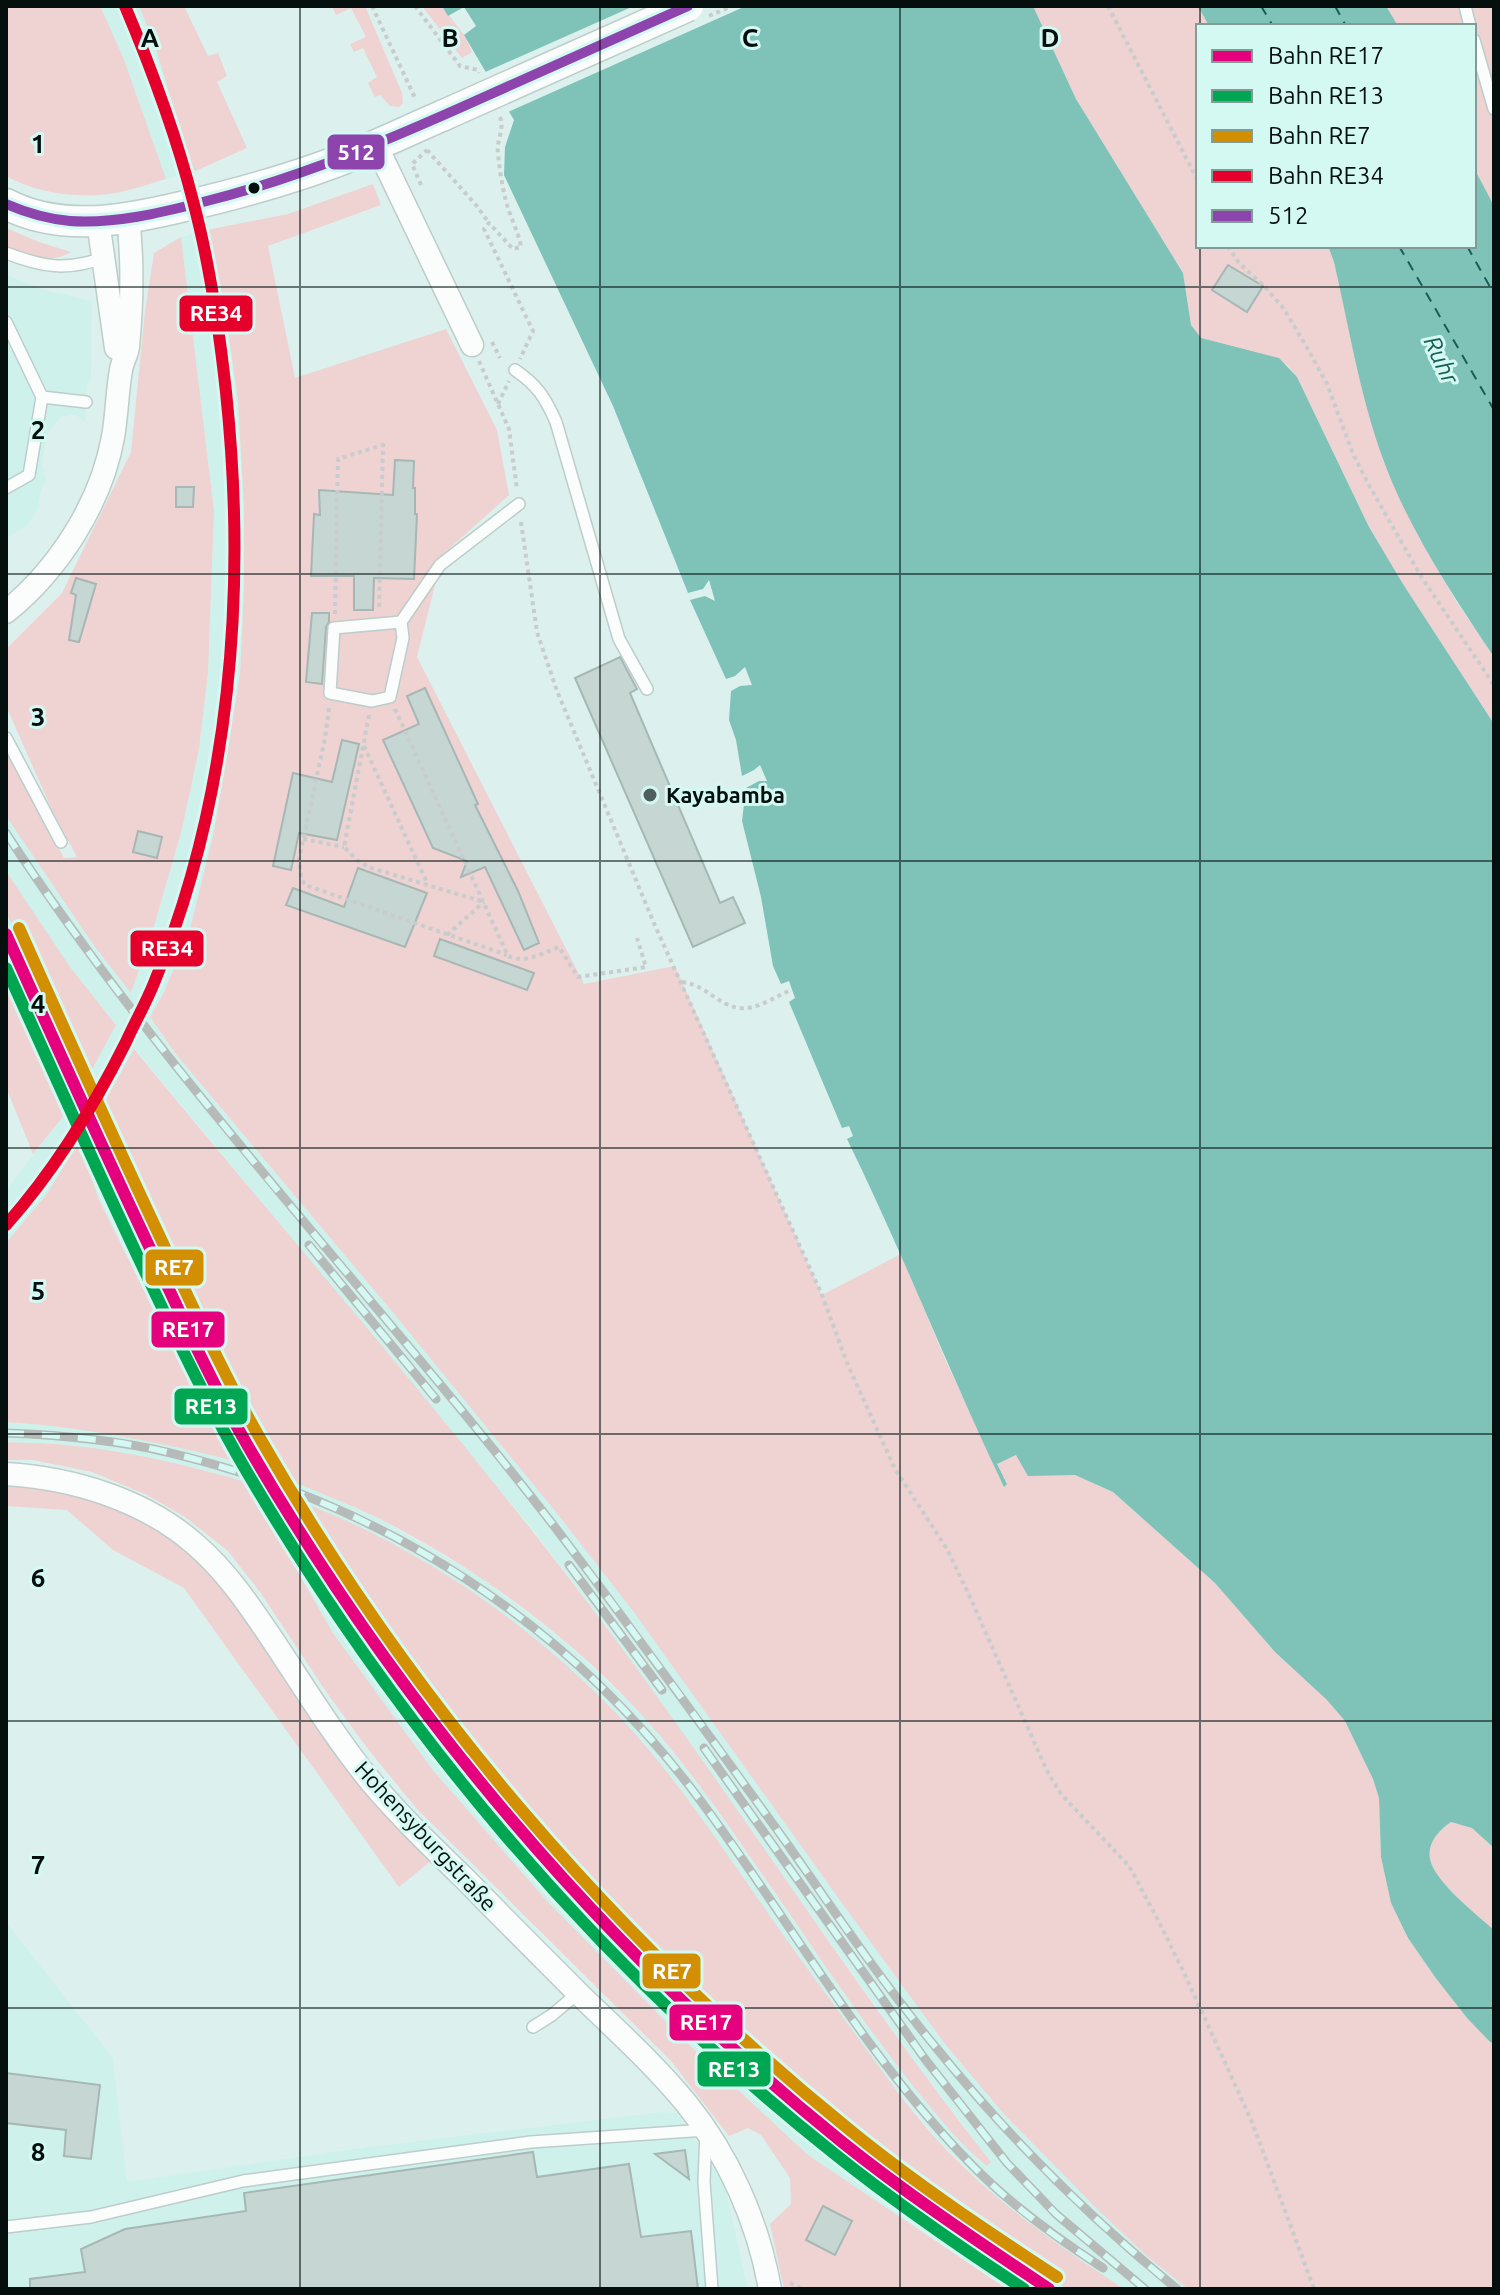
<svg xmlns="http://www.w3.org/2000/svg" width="1500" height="2295" font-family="Ubuntu,sans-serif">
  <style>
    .built { fill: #cef2eb; fill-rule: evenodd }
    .green { fill: #efd2d2 }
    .water { fill: #7ec2b8 }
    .pier { fill: #dcf1ed }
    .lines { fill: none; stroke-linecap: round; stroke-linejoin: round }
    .ferry { stroke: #165e56; stroke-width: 2; stroke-dasharray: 10 8; stroke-linecap: butt }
    .building { fill: #c6d6d3; stroke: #a6b7b4; stroke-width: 2 }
    .service-casing { stroke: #bccdca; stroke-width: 14 }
    .minor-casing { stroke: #bccdca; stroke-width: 25 }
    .secondary-casing { stroke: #bccdca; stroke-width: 33 }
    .path { stroke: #c8cccc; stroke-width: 4; stroke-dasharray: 4 4; stroke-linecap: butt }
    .service { stroke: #fafdfc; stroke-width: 11 }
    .minor { stroke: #fafdfc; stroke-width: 22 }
    .secondary { stroke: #fafdfc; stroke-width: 30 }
    .rail-casing { stroke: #b6bbba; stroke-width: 9 }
    .rail { stroke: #d4f9f3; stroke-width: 6; stroke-dasharray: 18; stroke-linecap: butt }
    .secondary-bridge-casing { stroke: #bccdca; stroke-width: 33; stroke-linecap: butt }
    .path-bridge { stroke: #c8cccc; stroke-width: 4; stroke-dasharray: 4 4; stroke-linecap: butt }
    .secondary-bridge { stroke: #fafdfc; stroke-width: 30 }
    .bus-1-casing { stroke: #d4f9f3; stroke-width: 16 }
    .bus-1 { stroke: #8e44ad; stroke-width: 10 }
    .rail-1-casing { stroke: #d4f9f3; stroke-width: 18 }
    .rail-2-casing { stroke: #d4f9f3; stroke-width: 18 }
    .rail-3-casing { stroke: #d4f9f3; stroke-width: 18 }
    .rail-4-casing { stroke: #d4f9f3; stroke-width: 18 }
    .rail-1 { stroke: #e5007d; stroke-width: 12 }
    .rail-2 { stroke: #00a651; stroke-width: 12 }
    .rail-3 { stroke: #d38f02; stroke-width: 12 }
    .rail-4 { stroke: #e4002b; stroke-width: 12 }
    .grid { fill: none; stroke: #040f0e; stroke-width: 2; stroke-opacity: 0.55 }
    .bus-dot { fill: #040f0e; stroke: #d4f9f3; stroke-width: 3 }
    .poi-dot { fill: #505e5c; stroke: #d4f9f3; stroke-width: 3 }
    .labels { text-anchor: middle; stroke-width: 6; stroke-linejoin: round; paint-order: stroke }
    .poi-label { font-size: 22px; font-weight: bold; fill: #040f0e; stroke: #d4f9f3; text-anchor: start }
    .street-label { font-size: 22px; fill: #040f0e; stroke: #d4f9f3 }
    .water-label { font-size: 24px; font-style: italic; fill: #165e56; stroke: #d4f9f3 }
    .grid-label { font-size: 26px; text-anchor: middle; font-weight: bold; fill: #040f0e; stroke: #d4f9f3; stroke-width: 6; stroke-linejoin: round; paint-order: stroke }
    .line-badge { stroke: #d4f9f3; stroke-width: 3 }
    .badge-label { font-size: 22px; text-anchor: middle; font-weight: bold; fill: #fff }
  </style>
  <rect width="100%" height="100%" fill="#dcf1ed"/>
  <g class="built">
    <polygon points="100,6 139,6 155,46 193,172 166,179 123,57"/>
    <path d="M207 230 225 308 238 401 244 507V590L240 674 214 832 190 929 164 992 150 1018 175 1053 395 1315 559 1516 633 1611 839 1899 945 2044 1003 2113 1148 2257 1188 2289H1124L1031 2226 991 2192 943 2145 884 2074 777 1928 692 1805 648 1749 594 1692 548 1650 501 1612 440 1571 377 1536 289 1497 421 1693 490 1782 585 1888 741 2040 880 2157 974 2228 1068 2289H1007L808 2155 681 2037 546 1900 432 1769 333 1633 246 1482 212 1472 149 1458 76 1446 6 1442V1422L33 1424 81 1429 170 1444 234 1461 169 1340 99 1200 80 1143 47 1194 6 1243V1190L65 1114 6 985V912L83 1083 116 1024 70 967 6 871V816L95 947 131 993 155 923 182 829 199 749 208 672 214 511 181 237ZM135 1049 535 1532 607 1628 917 2064 991 2162 987 2166 976 2158 937 2115 897 2065 845 1995 706 1795 662 1738 635 1707 559 1637 480 1577 383 1521 342 1501Z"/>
    <polygon points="6,274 40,289 92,301 91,379 87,387 85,422 75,414 60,417 46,437 42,464 46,480 41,490 38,509 28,524 6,539"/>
    <polygon points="6,1922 113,2058 127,2182 368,2147 663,2112 677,2113 724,2183 748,2289 6,2289"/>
  </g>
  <g class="green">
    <path d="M6 6H100L123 57 166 179C145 185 121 194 98 195 68 197 32 191 6 176Z"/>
    <polygon points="139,6 184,6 208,56 218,53 227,76 217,82 247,148 193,172 155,46"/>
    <polygon points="332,6 365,6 402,93 403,103 399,107 390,106 380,95 375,97 368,83 377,77 363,48 354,52 350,44 366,37 351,8 336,15"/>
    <polygon points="422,6 442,6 464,35 472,52 462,58"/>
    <polygon points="1033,6 1198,6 1209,26 1198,26 1198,246 1328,246 1334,262 1383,460 1417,534 1456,601 1494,657 1494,724 1403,584 1369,527 1297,377 1287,365 1200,338 1191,325 1183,273 1076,99"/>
    <polygon points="1386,6 1494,6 1494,206 1474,168 1474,26 1398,26"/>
    <polygon points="373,184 381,205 268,246 295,378 446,329 497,430 509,495 439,558 440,565 417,657 584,984 675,966 822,1295 901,1254 945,1359 1004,1486 1007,1483 996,1464 1017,1455 1056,1474 1075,1475 1113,1492 1215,1583 1275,1652 1327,1700 1345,1721 1373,1779 1379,1798 1381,1857 1391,1903 1408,1938 1435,1977 1467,2018 1490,2042 1494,2043 1494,2289 1188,2289 1148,2257 1099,2211 1003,2113 945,2044 839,1899 633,1611 559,1516 395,1315 175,1053 150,1017 164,992 190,929 214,832 240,674 244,590 244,507 238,401 225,308 207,230 288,214"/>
    <path d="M6 228 39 242 71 252C51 265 27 255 6 248Z"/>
    <polygon points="181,237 214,511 208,672 199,749 182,829 155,923 131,993 95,947 6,816 6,752 64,858 77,857 53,812 6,706 6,649 62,593 131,452 145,311 154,253"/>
    <polygon points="6,871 70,967 116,1025 84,1084 6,912"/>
    <polygon points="6,985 65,1114 33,1154 6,1087"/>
    <path d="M134 1049C291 1240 455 1426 603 1623 736 1800 854 1988 991 2162L987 2166C960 2145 939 2117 917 2091 876 2039 837 1984 800 1929 755 1865 712 1798 662 1738 589 1650 483 1571 382 1520 347 1503 311 1489 276 1475L199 1324 99 1112Z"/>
    <path d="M79 1142 99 1200 169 1340 235 1461C159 1442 84 1427 6 1422V1243L47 1194Z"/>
    <path d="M6 1442C29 1443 52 1443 75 1446 132 1452 191 1466 246 1482L333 1633 432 1769 546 1900 681 2037 808 2155 1007 2289H784L770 2224 791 2204 790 2178 761 2135 748 2128 729 2136 671 2061 416 1808 368 1749 327 1693 260 1592 228 1551 185 1517 147 1495 92 1472 33 1460H6Z"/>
    <path d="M6 1484C23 1485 39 1488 55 1491 132 1505 187 1544 236 1603L389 1817 431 1861 399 1887 184 1588 113 1550 67 1510 6 1506Z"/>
    <path d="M287 1496C317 1508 347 1520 376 1535 477 1586 576 1663 649 1750 690 1799 726 1853 763 1906 794 1951 826 1994 858 2038 884 2074 910 2110 940 2143 994 2201 1058 2246 1124 2289 1107 2289 1086 2292 1069 2289 1057 2286 1012 2253 998 2244 879 2166 770 2068 669 1970 607 1909 546 1848 490 1782 415 1692 353 1592 287 1496Z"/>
    <path d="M1451 1821 1472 1828 1494 1848V1930C1477 1915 1434 1881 1430 1859 1427 1843 1439 1830 1451 1821Z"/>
  </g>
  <g class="water">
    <path d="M442 6H1033L1076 99 1183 273 1191 325 1201 338 1279 358 1297 377 1369 527 1403 584 1494 724V1848L1472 1828 1451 1822C1439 1830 1427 1843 1430 1859 1434 1881 1477 1915 1494 1930V2043L1490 2042 1467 2018 1435 1977 1408 1938 1391 1903 1381 1857 1379 1798 1373 1779 1345 1721 1327 1700 1275 1652 1215 1583 1113 1492 1075 1475 1028 1476 1016 1455 997 1464 1007 1484 1004 1487C949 1372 903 1253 847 1139L853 1136 849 1126 842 1128 789 1002 795 998 789 981 781 984 773 966 761 897 742 821 746 788 759 781H767L760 765 754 770 742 776 736 740 729 720 731 691 740 686 752 685 745 667 735 676 726 679 690 600 705 596 715 601 709 580 703 589 688 593 613 406 504 175 505 147 514 120 464 35 476 26 464 7 448 16Z"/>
    <polygon points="1198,6 1386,6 1398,26 1209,26"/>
    <path d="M1474 168 1494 206V657C1452 594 1409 530 1383 459 1360 396 1349 327 1334 262L1328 246H1474Z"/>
  </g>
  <polygon class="pier" points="634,6 746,6 506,113 483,73"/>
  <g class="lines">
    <g class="ferry">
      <polyline points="1261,6 1273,26"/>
      <polyline points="1335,6 1346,26"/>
      <polyline points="1399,246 1494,410"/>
      <polyline points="1467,246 1494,294"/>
    </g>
  </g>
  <g class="building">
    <polygon points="1228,265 1263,286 1247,312 1212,290"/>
    <polygon points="395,460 414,461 413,488 415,488 415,514 417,514 414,579 374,578 373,610 354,610 354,576 311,576 314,514 320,515 319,490 393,495"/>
    <polygon points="176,487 194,487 193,507 176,507"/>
    <polygon points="76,578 96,584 79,642 69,640 76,595 71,593"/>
    <polygon points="312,613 329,613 329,622 326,627 322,684 306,682"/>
    <polygon points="620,657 637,689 630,693 720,903 733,897 745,923 693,947 575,678"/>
    <polygon points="425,688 478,804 475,805 518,891 539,943 524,950 485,867 461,877 467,861 433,848 383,740 419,724 407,696"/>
    <polygon points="342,740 359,744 337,840 299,833 291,870 273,866 293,773 332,782"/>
    <polygon points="138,831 162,837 157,858 133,852"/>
    <polygon points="358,868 427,893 405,947 286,905 293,888 344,907"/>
    <polygon points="440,939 534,973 527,990 434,956"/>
    <polygon points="6,2073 100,2085 91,2159 64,2156 66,2130 6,2123"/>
    <polygon points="685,2150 689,2179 655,2154"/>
    <polygon points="533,2152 537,2177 629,2164 641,2237 691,2231 698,2289 30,2289 30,2279 85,2272 81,2249 125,2229 246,2211 244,2193"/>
    <polygon points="823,2206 852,2221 835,2255 806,2240"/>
  </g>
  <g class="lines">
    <g class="service-casing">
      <g id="service">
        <polyline points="1465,6 1470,26"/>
        <polyline points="1474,40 1494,109"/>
        <path d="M6 253C43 267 66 271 103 258"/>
        <polyline points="6,322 42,397 29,475 6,488"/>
        <path d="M515 370C537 385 545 397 556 422L619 639 647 689"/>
        <polyline points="42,397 86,402"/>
        <polyline points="401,622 403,638 390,697 372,701 330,693 334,628 401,622 440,565 519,504"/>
        <polyline points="6,738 61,842"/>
        <polyline points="533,2027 552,2015 578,1993"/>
        <polyline points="6,2227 91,2217 243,2181 531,2142 706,2130 704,2182 712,2289"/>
      </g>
    </g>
    <g class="minor-casing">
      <g id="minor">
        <polyline points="376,145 472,345"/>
        <polyline points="98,221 116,348"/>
        <path d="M6 612C58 570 101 504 113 437 117 415 117 392 121 370 122 362 127 355 128 347 132 305 133 260 128 218"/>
        <path d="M6 1474C73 1478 145 1500 196 1545 227 1572 249 1605 272 1639 304 1687 335 1738 372 1783 401 1817 433 1848 465 1879 503 1918 541 1956 580 1995 616 2030 654 2064 686 2103 729 2156 758 2222 770 2289"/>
      </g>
    </g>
    <g class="secondary-casing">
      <path id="secondary" d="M6 204C62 233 127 220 185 206 237 194 288 180 338 161 374 147 409 130 444 115"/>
    </g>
    <g class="path">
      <polyline points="372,6 416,100"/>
      <polyline points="415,6 460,66 478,70 479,73"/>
      <polyline points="1108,6 1198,181"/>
      <path d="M500 117C505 130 496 140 498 154 500 173 503 193 509 211 513 223 519 234 521 247L513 249 489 223 484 229 533 331 520 359"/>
      <polyline points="427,150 476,205 489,223"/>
      <polyline points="421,185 412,164 427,150"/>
      <polyline points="1228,246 1239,263 1267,289 1284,309 1309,351 1327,384 1353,454 1370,487 1422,578 1494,685"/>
      <polyline points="492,342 500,358"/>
      <polyline points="479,361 509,429 517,489"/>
      <polyline points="498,404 509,381"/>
      <polyline points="521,522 537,632 557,691 656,928 822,1295 847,1363 895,1469 947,1549 970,1597 1047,1771 1061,1794 1129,1866 1158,1920 1185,1975 1252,2122 1314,2289"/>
      <polyline points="335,614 338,459 383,445 379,609"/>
      <polyline points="329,708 325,738 299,859 301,878 305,885 507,955"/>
      <path d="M395 709 508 956C526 964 542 953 559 947L578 977 646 967 637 938"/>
      <polyline points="369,715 344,847 357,860 368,867 484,902"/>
      <polyline points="364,746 427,883"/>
      <polyline points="303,839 344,847"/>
      <polyline points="447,935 484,902"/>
      <path d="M682 982C696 984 704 990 716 998 746 1019 762 1003 791 990"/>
      <polyline points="790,2283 802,2289"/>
    </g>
    <use href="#service" class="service"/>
    <use href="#minor" class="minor"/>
    <use href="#secondary" class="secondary"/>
    <g class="rail-casing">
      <g id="rail">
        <path d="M6 833C167 1080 374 1293 554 1526 634 1631 711 1738 788 1845 836 1914 884 1985 938 2050 1009 2138 1090 2218 1177 2289"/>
        <polyline points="309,1245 436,1399"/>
        <path d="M6 1433C61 1435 117 1440 171 1453 383 1504 566 1621 697 1796 788 1917 862 2052 968 2161 1008 2203 1055 2237 1103 2268"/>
        <polyline points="569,1565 662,1690"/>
        <polyline points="704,1748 925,2059 1007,2163 1056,2214 1145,2289"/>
      </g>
    </g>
    <use href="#rail" class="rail"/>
    <g class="secondary-bridge-casing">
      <polyline id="secondary-bridge" points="444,115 688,6"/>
    </g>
    <polyline class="path-bridge" points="709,16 732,6"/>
    <use href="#secondary-bridge" class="secondary-bridge"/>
    <g class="bus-1-casing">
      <path id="bus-1" d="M6 204C27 213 47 219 70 221 115 224 160 213 203 202 300 178 391 139 482 98 551 67 619 37 688 6"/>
    </g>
    <use href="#bus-1" class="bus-1"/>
    <g class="rail-1-casing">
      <path id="rail-1" d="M6 934C53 1038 99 1141 148 1244 180 1313 211 1382 249 1448 403 1713 603 1949 842 2142 908 2195 979 2242 1049 2289"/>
    </g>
    <g class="rail-2-casing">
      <path id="rail-2" d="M6 968C53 1071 99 1175 148 1278 176 1337 204 1396 236 1453 390 1721 594 1963 836 2155 896 2203 960 2247 1024 2289"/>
    </g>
    <g class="rail-3-casing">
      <path id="rail-3" d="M19 928C65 1031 112 1135 160 1237 192 1305 223 1374 261 1440 413 1704 613 1939 851 2131 916 2184 987 2231 1057 2277"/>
    </g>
    <g class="rail-4-casing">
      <path id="rail-4" d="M6 1225C55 1170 93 1108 126 1042 135 1022 146 1003 154 983 231 797 247 591 226 392 219 328 210 264 193 201 176 134 152 70 125 6"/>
    </g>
    <use href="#rail-1" class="rail-1"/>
    <use href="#rail-2" class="rail-2"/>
    <use href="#rail-3" class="rail-3"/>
    <use href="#rail-4" class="rail-4"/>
  </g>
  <path class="grid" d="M300 6V2289M600 6V2289M900 6V2289M1200 6V26M1200 246V2289M6 287H1494M6 574H1494M6 861H1494M6 1148H1494M6 1434H1494M6 1721H1494M6 2008H1494"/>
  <circle class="bus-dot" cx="254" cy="188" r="7"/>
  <circle class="poi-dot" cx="650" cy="795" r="8"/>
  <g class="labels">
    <g class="poi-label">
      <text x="666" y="803">Kayabamba</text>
    </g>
    <g class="street-label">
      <text transform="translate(426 1836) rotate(47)" y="8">Hohensyburgstraße</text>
    </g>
    <g class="water-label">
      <text transform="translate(1441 360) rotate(65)" y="8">Ruhr</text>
    </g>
  </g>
  <g class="grid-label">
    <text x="150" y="47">A</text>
    <text x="450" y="47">B</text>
    <text x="750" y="47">C</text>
    <text x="1050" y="47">D</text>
    <text x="38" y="153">1</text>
    <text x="38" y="439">2</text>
    <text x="38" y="726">3</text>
    <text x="38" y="1013">4</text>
    <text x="38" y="1300">5</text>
    <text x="38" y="1587">6</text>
    <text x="38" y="1874">7</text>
    <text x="38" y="2161">8</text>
  </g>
  <g class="line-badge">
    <rect x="326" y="133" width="60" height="38" rx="8" fill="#8e44ad"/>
    <rect x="178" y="294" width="76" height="39" rx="8" fill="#e4002b"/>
    <rect x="129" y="929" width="76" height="39" rx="8" fill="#e4002b"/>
    <rect x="144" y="1248" width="61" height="39" rx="8" fill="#d38f02"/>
    <rect x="150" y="1310" width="76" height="39" rx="8" fill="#e5007d"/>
    <rect x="173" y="1387" width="76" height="39" rx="8" fill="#00a651"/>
    <rect x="641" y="1952" width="61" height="38" rx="8" fill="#d38f02"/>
    <rect x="668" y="2003" width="76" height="39" rx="8" fill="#e5007d"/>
    <rect x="696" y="2050" width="76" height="38" rx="8" fill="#00a651"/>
  </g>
  <g class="badge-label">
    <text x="356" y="160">512</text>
    <text x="216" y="321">RE34</text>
    <text x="167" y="956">RE34</text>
    <text x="174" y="1275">RE7</text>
    <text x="188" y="1337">RE17</text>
    <text x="211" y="1414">RE13</text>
    <text x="672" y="1979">RE7</text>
    <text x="706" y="2030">RE17</text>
    <text x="734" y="2077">RE13</text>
  </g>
  <rect width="1500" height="2295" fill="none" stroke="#040f0e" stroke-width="16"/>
  <rect x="1196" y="24" width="280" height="224" fill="#d4f9f3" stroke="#819b97" stroke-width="2"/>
  <rect x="1212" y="50" width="40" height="12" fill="#e5007d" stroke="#819b97" stroke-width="2"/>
  <text x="1268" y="64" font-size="24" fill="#040f0e">Bahn RE17</text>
  <rect x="1212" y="90" width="40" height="12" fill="#00a651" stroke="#819b97" stroke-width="2"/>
  <text x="1268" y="104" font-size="24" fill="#040f0e">Bahn RE13</text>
  <rect x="1212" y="130" width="40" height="12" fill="#d38f02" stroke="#819b97" stroke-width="2"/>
  <text x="1268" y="144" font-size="24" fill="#040f0e">Bahn RE7</text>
  <rect x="1212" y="170" width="40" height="12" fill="#e4002b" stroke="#819b97" stroke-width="2"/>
  <text x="1268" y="184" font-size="24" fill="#040f0e">Bahn RE34</text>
  <rect x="1212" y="210" width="40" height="12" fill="#8e44ad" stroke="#819b97" stroke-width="2"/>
  <text x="1268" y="224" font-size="24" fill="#040f0e">512</text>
</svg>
